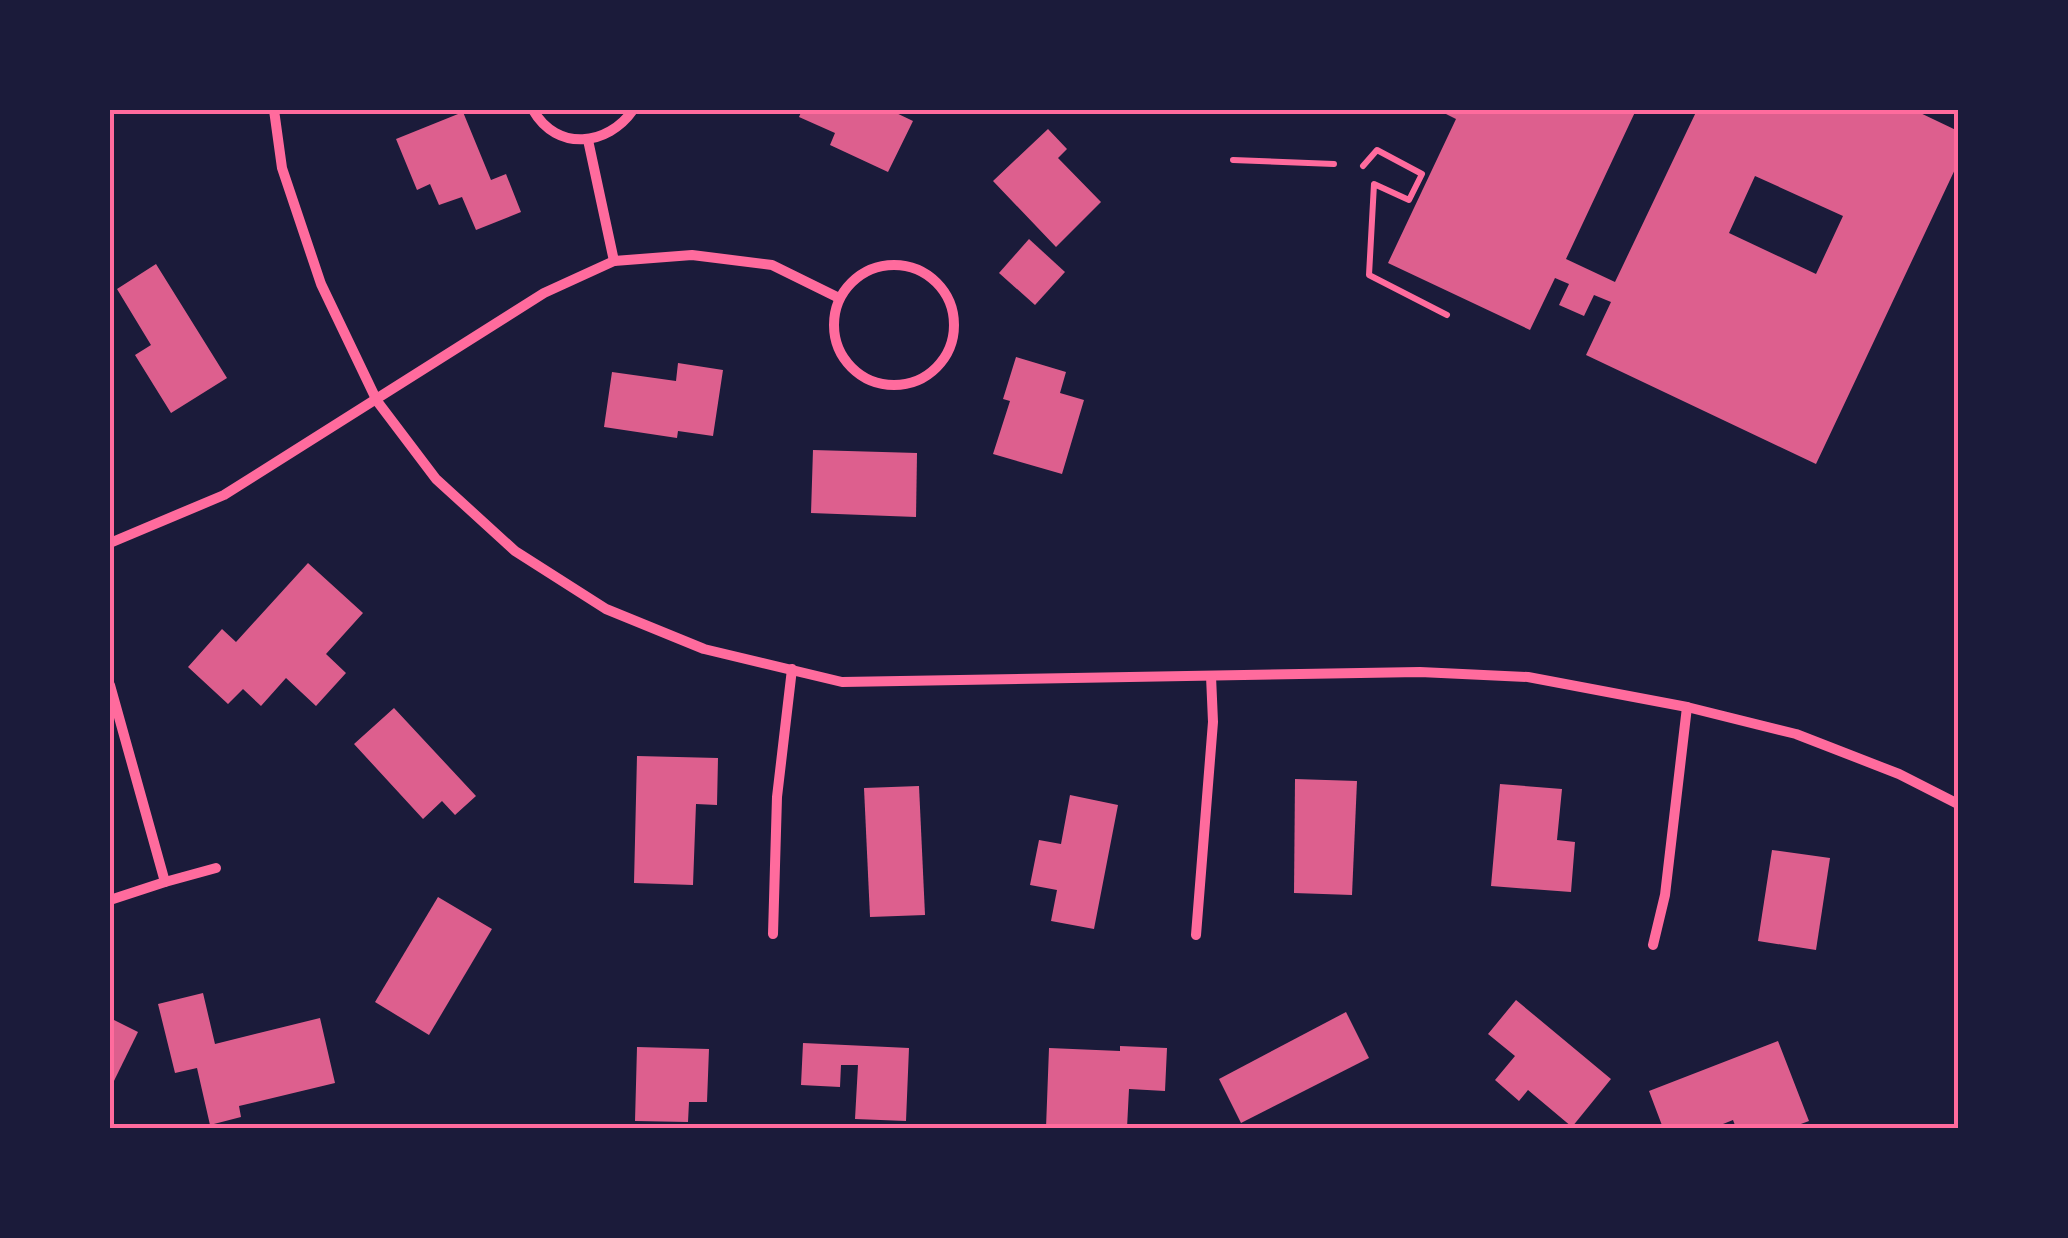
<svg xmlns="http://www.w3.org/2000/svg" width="2068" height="1238" font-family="'Space Grotesk',sans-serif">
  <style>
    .building { fill: #dd5f8e; fill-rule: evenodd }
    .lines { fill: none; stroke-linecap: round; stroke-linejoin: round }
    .path { stroke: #ff6b9d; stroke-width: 6 }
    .minor { stroke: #ff6b9d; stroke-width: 10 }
    .neatline { fill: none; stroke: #ff6b9d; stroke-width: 4 }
  </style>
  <rect width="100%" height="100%" fill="#1b1b3a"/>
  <g class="building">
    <polygon points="802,110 890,110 913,121 888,172 830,145 835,133 799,117"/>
    <path d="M1438 110H1636L1566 259 1615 282 1697 110H1914L1958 131V163L1816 464 1586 355 1611 302 1594 295 1584 316 1559 305 1569 284 1555 278 1530 330 1388 263 1456 119ZM1755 176 1843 216 1816 274 1729 233Z"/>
    <polygon points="463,112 491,180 506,174 521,212 476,230 462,197 439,205 430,184 417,190 396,139"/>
    <polygon points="1048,129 1067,149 1058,158 1101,202 1056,247 993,181"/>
    <polygon points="1029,239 1065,272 1035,305 999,273"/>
    <polygon points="156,264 227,378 171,413 135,355 151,345 117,289"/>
    <polygon points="1016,357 1066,372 1060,393 1084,400 1062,474 993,454 1010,401 1003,399"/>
    <polygon points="678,363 723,370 713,436 678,431 677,438 604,427 612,372 676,381"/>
    <polygon points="813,450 917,453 916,517 811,513"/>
    <polygon points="308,563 363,613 326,654 346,673 316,706 286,678 261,706 243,689 228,704 188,667 222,629 236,642"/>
    <polygon points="394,708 476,796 455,815 442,801 423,819 354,744"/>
    <polygon points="637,756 718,758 717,805 696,804 693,885 634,883"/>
    <polygon points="1295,779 1357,781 1352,895 1294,893"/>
    <polygon points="1500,784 1562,789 1557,840 1575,842 1571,892 1491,886"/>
    <polygon points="919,786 925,915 870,917 864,788"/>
    <polygon points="1070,795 1118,805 1094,929 1051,921 1057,890 1030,885 1039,840 1061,844"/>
    <polygon points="1772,850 1830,858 1816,950 1758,941"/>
    <polygon points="438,897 492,929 429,1035 375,1002"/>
    <polygon points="203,993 215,1044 320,1018 335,1083 239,1106 241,1117 210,1125 197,1068 175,1073 158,1004"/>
    <polygon points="1516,1000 1611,1079 1572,1127 1528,1090 1519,1101 1495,1080 1515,1056 1488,1034"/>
    <polygon points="1346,1012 1369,1058 1241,1123 1219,1079"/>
    <polygon points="110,1018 138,1032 110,1089"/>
    <polygon points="1778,1041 1809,1121 1790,1128 1736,1128 1733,1120 1713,1128 1663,1128 1649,1091"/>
    <polygon points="803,1043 909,1048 906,1121 855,1119 858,1065 841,1065 840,1087 801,1085"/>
    <polygon points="1120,1046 1167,1048 1165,1091 1129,1089 1127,1128 1046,1128 1049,1048 1120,1051"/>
    <polygon points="637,1047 709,1049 707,1102 689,1102 688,1122 635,1121"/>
  </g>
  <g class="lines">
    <g class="path">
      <polyline points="1233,160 1334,164"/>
      <polyline points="1363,166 1377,150 1422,174 1409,200 1374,184 1369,275 1447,315"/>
    </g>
    <g class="minor">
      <polyline points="274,110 282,168 321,284 377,401 436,479 515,551 606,609 704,649 842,682 1420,672 1528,677 1687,707 1796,734 1899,774 1958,804"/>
      <path d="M533 110C557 152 608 146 633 110"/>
      <polyline points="588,140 614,261"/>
      <circle cx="894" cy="325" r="60"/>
      <polyline points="110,543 224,495 544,293 614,261 692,255 772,265 839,298"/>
      <polyline points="110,685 165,882 110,900"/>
      <polyline points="165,882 216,868"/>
      <polyline points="773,934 777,797 792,669"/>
      <polyline points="1196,935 1213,722 1211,676"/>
      <polyline points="1653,945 1665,895 1687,707"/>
    </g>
  </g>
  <rect width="2068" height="1238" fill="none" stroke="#1b1b3a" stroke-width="225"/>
  <rect x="112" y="112" width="1844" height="1014" class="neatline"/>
</svg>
